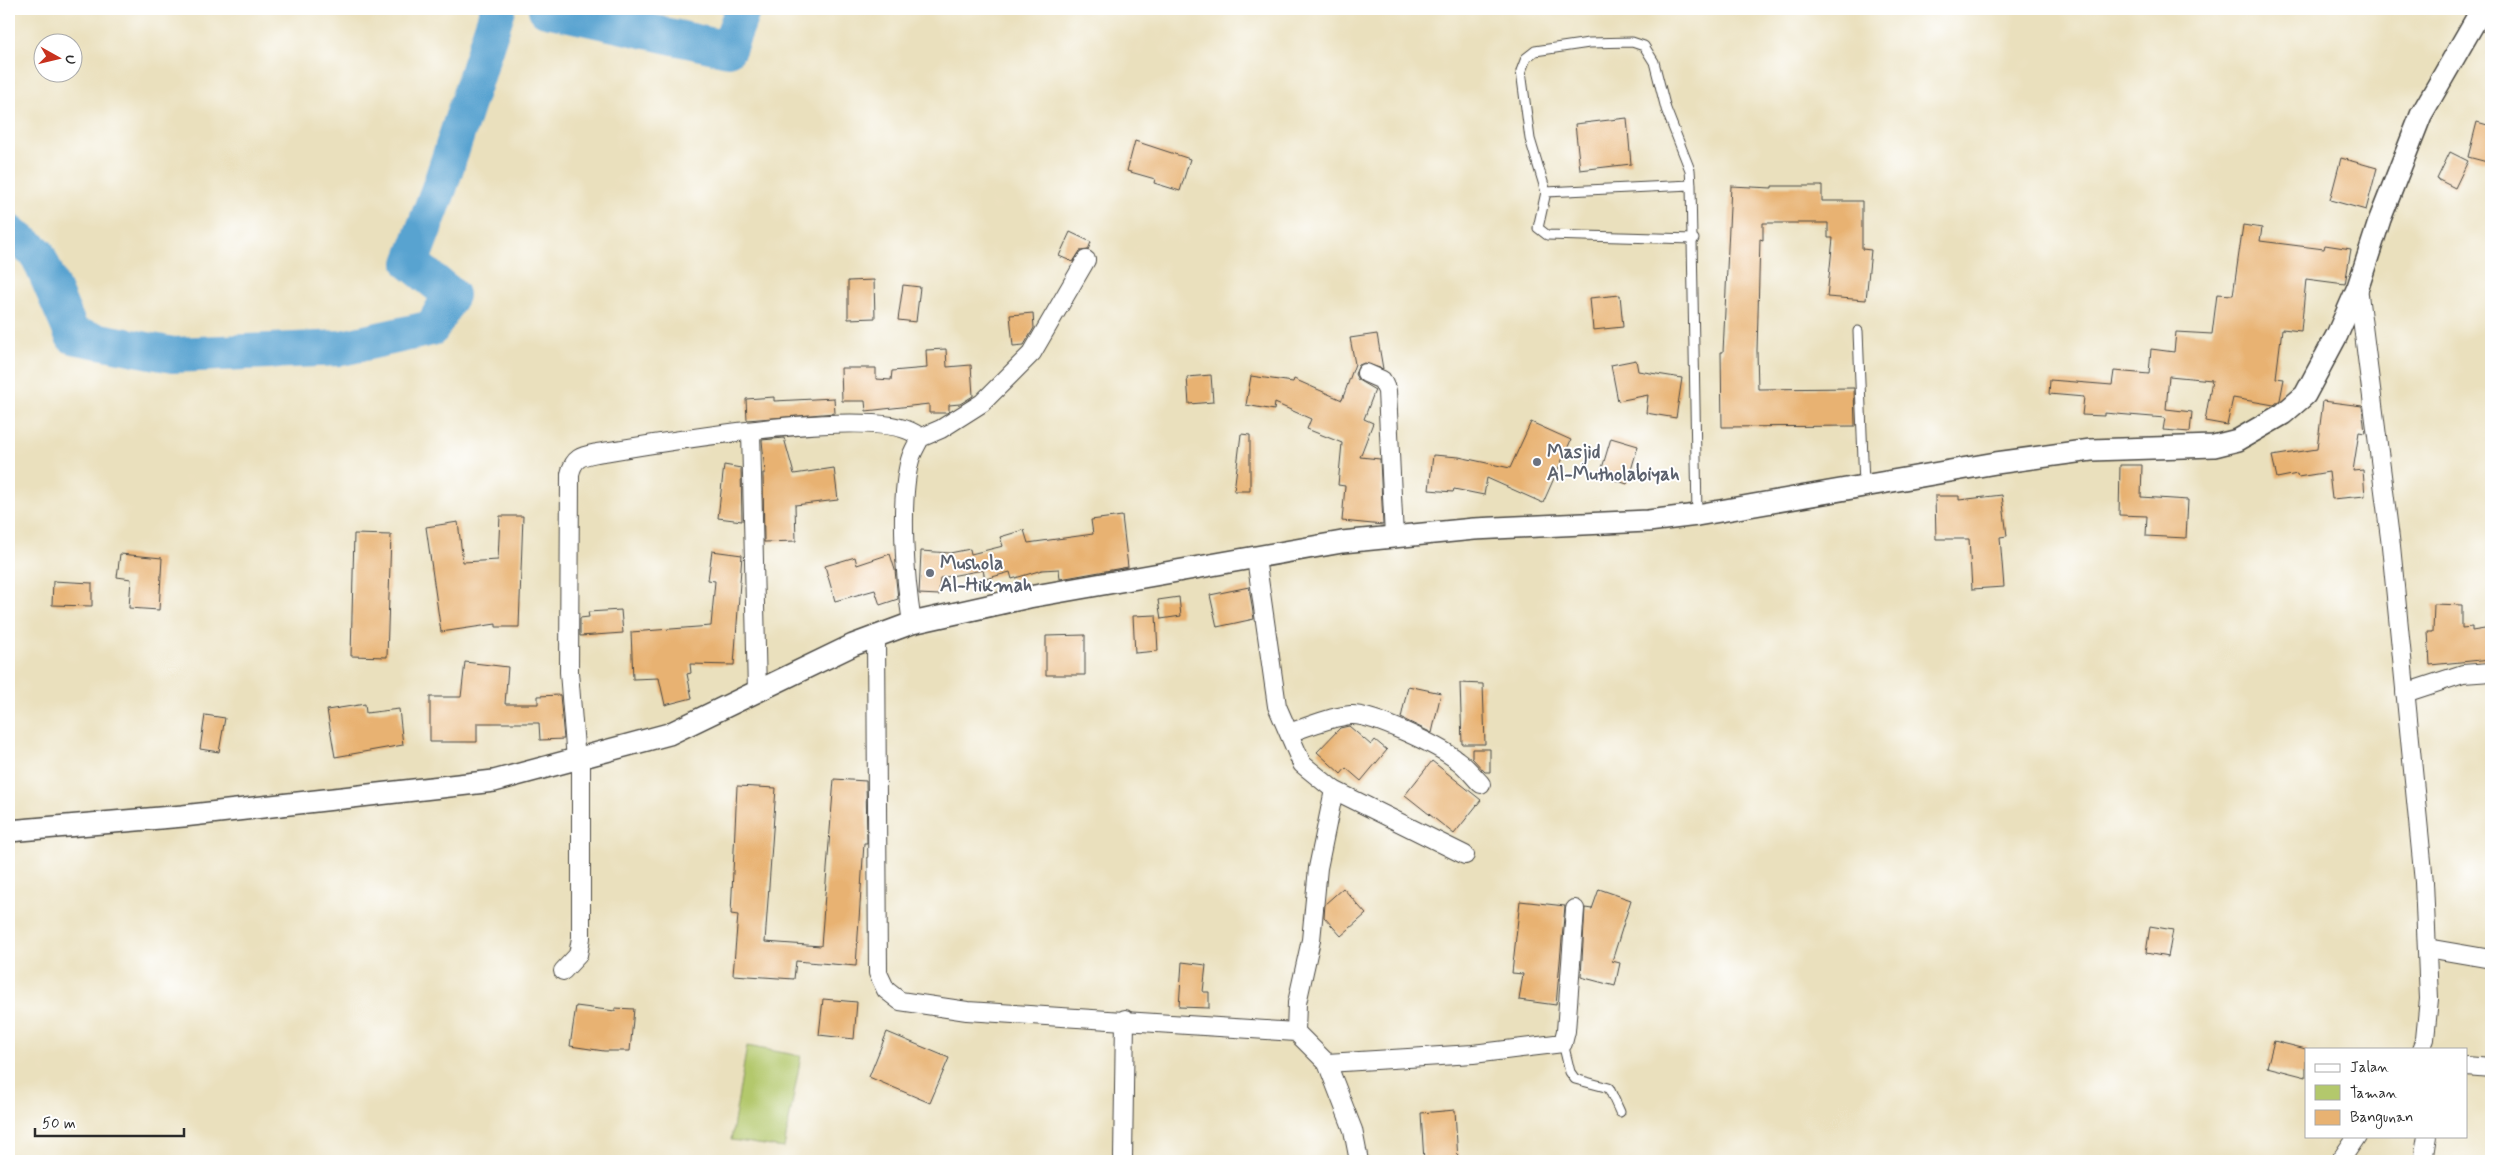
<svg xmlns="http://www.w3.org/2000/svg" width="2500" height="1170" font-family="Mynerve,sans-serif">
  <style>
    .green { fill: #b3c86c; stroke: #6f7a4c }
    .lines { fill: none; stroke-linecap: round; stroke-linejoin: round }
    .river { stroke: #58a3d0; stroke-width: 36 }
    .building { fill: #e8b272 }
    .service-casing { stroke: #484641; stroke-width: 11 }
    .minor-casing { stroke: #484641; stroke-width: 20 }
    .tertiary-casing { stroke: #484641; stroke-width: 24 }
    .service { stroke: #fff; stroke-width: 9 }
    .minor { stroke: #fff; stroke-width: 18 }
    .tertiary { stroke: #fff; stroke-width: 21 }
    .worship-dot { fill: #6b7280; stroke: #fff; stroke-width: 2 }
    .labels { text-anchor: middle; stroke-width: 4; stroke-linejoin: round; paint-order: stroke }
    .worship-label { font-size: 19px; font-weight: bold; fill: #5b616d; stroke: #fff; text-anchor: start }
  </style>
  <rect width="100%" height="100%" fill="#fff"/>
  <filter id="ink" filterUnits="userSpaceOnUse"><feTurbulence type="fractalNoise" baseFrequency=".02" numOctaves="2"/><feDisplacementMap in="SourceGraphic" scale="10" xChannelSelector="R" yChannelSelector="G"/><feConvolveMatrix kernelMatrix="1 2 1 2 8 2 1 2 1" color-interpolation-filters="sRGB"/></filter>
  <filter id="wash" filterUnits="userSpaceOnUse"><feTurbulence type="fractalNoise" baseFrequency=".0096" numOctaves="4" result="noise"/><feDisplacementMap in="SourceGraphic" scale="20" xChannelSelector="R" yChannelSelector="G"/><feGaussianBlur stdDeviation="1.12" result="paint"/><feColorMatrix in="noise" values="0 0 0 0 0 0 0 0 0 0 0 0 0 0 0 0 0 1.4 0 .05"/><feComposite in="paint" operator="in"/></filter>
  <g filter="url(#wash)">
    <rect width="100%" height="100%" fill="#eae0bd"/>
    <polygon class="green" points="747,1046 801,1056 784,1148 731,1140"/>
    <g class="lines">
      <g class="river">
        <polyline points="546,9 728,49 743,9"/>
        <polyline points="9,232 37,253 73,336 173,355 342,348 432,328 451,295 411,263 440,186 498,9"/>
      </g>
    </g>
    <g id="blocks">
      <g class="building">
        <polygon points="1627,118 1631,164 1580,170 1575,124"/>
        <polygon points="2477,122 2491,126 2491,163 2468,157"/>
        <polygon points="1135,141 1190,159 1180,191 1154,183 1155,179 1127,171"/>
        <polygon points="2450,152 2468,161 2455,188 2437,179"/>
        <polygon points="2341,158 2377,168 2366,210 2330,200"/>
        <polygon points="1731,186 1772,188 1772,186 1822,186 1822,201 1862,201 1862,249 1871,250 1866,300 1827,297 1833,238 1828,238 1828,223 1763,223 1763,240 1760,239 1757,351 1758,389 1854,388 1855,426 1722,427 1721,352 1723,352"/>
        <polygon points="2243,225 2262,228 2260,241 2324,249 2325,245 2351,249 2345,284 2306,279 2301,331 2282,329 2276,378 2284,379 2280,400 2274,405 2233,398 2227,425 2205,421 2212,380 2169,376 2166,409 2192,412 2190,432 2163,430 2165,418 2104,413 2104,416 2082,415 2084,397 2049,394 2050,380 2112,385 2114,371 2149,374 2151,349 2174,352 2176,332 2212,334 2217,294 2233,295"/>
        <polygon points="1070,232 1091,242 1088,250 1080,251 1073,262 1059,256"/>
        <polygon points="874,280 875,318 848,319 848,281"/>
        <polygon points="903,285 920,287 916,322 898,320"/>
        <polygon points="1620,295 1623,327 1593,330 1590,298"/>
        <polygon points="1033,313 1034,328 1024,345 1013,346 1010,315"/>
        <polygon points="1377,334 1383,369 1364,363 1359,365 1355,374 1358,380 1375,390 1364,419 1373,423 1360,457 1380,459 1383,525 1342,521 1345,486 1338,485 1342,443 1307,429 1311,419 1275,403 1274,410 1246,405 1251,376 1293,382 1294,379 1342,400 1355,364 1350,338"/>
        <polygon points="946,349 947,367 971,365 973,396 960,404 949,405 949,411 947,413 929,413 929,404 866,411 865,401 842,401 841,368 876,368 876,379 891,380 892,371 927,368 926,350"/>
        <polygon points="1636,360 1638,371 1682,378 1676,418 1646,413 1648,395 1618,401 1611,365"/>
        <polygon points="1211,375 1213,402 1189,404 1187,377"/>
        <polygon points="774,397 774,401 834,398 835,413 747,420 746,399"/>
        <polygon points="2323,401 2362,406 2365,433 2359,432 2353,471 2363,470 2365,496 2332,499 2329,472 2298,477 2297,474 2277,478 2272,456 2317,449"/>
        <polygon points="1531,422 1571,440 1543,503 1487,478 1484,495 1454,489 1453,492 1429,490 1433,455 1459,457 1510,468"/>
        <polygon points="1241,434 1250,435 1250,491 1234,491"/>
        <polygon points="784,438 794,474 834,468 838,500 795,505 796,541 764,542 763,473 765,473 762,440"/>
        <polygon points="1611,438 1638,446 1627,484 1600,475"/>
        <polygon points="724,465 741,468 742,521 718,518"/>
        <polygon points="2120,465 2142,465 2141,497 2188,500 2186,538 2146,536 2147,516 2119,515"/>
        <polygon points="2002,495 2007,536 2000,537 2004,587 1972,589 1969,539 1936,539 1935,496 1959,496 1959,500"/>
        <polygon points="500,516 523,516 519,627 496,627 496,624 441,632 426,527 458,522 463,562 498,560"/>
        <polygon points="1122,516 1128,567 1060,579 1059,569 1042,570 1012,579 1010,572 985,579 983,570 940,578 939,595 919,594 921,551 950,553 970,549 971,554 1003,546 1000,537 1024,530 1028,543 1093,534 1091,520"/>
        <polygon points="354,534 391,535 387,657 351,656"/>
        <polygon points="712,551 742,555 734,665 690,664 691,673 687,674 692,698 665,705 659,678 633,679 631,632 711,626 715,581 708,580"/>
        <polygon points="120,554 162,558 159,610 129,608 131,579 117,577"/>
        <polygon points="890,554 895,570 898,599 880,605 875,590 835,601 825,566 855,557 857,565"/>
        <polygon points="53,581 92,583 92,606 52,605"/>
        <polygon points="1249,587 1254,619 1217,627 1210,595"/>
        <polygon points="1179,597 1181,616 1161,619 1158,600"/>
        <polygon points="2434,604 2462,605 2462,628 2472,627 2472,631 2491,628 2491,659 2430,665 2428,632 2433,632"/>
        <polygon points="621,610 623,633 580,636 580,618 589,617 588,612"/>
        <polygon points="1156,615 1158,651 1135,653 1133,616"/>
        <polygon points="1085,635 1085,675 1046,675 1046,636"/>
        <polygon points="465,662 508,667 505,704 538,704 538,696 560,695 564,739 540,740 539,723 477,723 477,742 430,742 430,697 461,697"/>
        <polygon points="1460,683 1483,684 1485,744 1462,744"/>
        <polygon points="1408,686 1441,693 1432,733 1401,718"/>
        <polygon points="365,704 366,713 399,709 403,745 335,757 327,710"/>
        <polygon points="205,715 225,718 219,752 200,749"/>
        <polygon points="1349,726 1371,745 1375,740 1387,750 1361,781 1346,768 1341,774 1317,752 1340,728"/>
        <polygon points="1472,749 1490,749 1490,772 1485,772 1472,758"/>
        <polygon points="1432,761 1481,800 1454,834 1405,795"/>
        <polygon points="834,779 866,781 867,843 864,843 856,966 796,961 794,979 733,975 738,915 731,914 737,786 776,788 765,942 821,946"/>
        <polygon points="1343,888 1366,914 1341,936 1324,917 1325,904"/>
        <polygon points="1599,889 1631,900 1612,961 1620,963 1615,986 1581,977 1585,908 1592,909"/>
        <polygon points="1520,901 1565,906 1556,1005 1519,1000 1523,974 1512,973"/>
        <polygon points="2150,926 2173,930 2168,957 2146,953"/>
        <polygon points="1182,962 1206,965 1203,992 1209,992 1209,1008 1179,1007"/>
        <polygon points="823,999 857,1002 854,1039 819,1035"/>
        <polygon points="576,1006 615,1011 615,1008 634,1009 630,1051 604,1051 570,1046"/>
        <polygon points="887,1032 949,1058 930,1103 869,1077"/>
        <polygon points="2274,1041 2306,1049 2306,1077 2267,1067"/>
        <polygon points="1455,1110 1458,1161 1424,1161 1421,1113"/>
      </g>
    </g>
  </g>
  <g filter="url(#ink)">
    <use href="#blocks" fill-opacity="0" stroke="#484641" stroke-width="1"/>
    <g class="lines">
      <g class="service-casing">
        <g id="service">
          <polyline points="1691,185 1546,192 1530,139 1521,71 1526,58 1535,51 1589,43 1632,42 1644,46 1654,62 1666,109 1690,170 1691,185 1697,514"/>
          <polyline points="1546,192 1538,228 1547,235 1694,239"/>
          <polyline points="1858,331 1864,485"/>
          <polyline points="1563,1043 1570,1072 1575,1079 1609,1088 1620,1112"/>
        </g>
      </g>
      <g class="minor-casing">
        <g id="minor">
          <polyline points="2358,287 2391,546 2424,882 2429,999 2425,1039 2421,1049"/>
          <polyline points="1366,373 1382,380 1387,391 1394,537"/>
          <polyline points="751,431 757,692"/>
          <polyline points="1256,558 1277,706 1302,764 1334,790 1465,855"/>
          <path d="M912 623C905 579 899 501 910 460 912 452 917 445 920 438L941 429 982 403 1032 353 1086 260"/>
          <polyline points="876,635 878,973 886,990 900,1001 967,1011 1296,1032 1327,1063 1473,1054 1563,1043 1566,1031 1575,909"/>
          <polyline points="2405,693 2463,674 2491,672"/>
          <path d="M1289 733C1309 726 1330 717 1351 715 1373 714 1439 746 1457 760 1466 766 1473 776 1481 784"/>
          <path d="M576 760 569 672 570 474C574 457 582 456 597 453 651 445 888 401 920 438"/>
          <polyline points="2427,948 2491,959"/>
          <polyline points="563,971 578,955 581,938 581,759"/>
          <polyline points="1296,1032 1297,1003 1311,940 1318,868 1334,790"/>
          <polyline points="1327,1063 1353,1130 1359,1161"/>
          <polyline points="2466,1066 2491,1068"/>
          <polyline points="1123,1158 1125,1019"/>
          <polyline points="2340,1161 2357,1136"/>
          <polyline points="2423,1161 2427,1136"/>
        </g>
      </g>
      <g class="tertiary-casing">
        <polyline id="tertiary" points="9,831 183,816 494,781 669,734 853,645 912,623 1029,597 1342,542 1474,529 1648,521 1697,515 1996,463 2091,450 2214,446 2238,440 2283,414 2305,395 2337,335 2358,287 2380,219 2421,115 2482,9"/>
      </g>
      <use href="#service" class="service"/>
      <use href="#minor" class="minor"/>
      <use href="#tertiary" class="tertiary"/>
    </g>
  </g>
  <g class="worship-dot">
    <circle cx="1537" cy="462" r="5"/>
    <circle cx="930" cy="573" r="5"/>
  </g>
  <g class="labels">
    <g class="worship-label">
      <text x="1547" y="458">Masjid<tspan x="1547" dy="22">Al-Mutholabiyah</tspan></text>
      <text x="940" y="569">Mushola<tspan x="940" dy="22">Al-Hikmah</tspan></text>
    </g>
  </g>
  <rect width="2500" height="1170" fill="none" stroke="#fff" stroke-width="30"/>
  <rect x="2305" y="1048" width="162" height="90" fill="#ffffff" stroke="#aaaaaa"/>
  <rect x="2315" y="1064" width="25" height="8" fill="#ffffff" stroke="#aaaaaa"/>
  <text x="2350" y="1072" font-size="15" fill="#2b2b2b">Jalan</text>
  <rect x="2315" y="1085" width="25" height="15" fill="#b3c86c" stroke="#aaaaaa"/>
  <text x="2350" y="1098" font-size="15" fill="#2b2b2b">Taman</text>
  <rect x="2315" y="1110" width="25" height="15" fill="#e8b272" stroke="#aaaaaa"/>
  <text x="2350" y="1122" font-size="15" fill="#2b2b2b">Bangunan</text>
  <g transform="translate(58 58) rotate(98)"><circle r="24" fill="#ffffff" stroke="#aaaaaa"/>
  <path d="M0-4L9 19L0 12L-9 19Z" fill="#c8321e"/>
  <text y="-8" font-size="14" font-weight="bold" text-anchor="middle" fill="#2b2b2b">U</text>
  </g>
  <path d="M35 1128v8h149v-8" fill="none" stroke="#2b2b2b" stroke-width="2.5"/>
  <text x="42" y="1128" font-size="15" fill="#2b2b2b" stroke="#ffffff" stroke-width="4" paint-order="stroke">50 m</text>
</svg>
